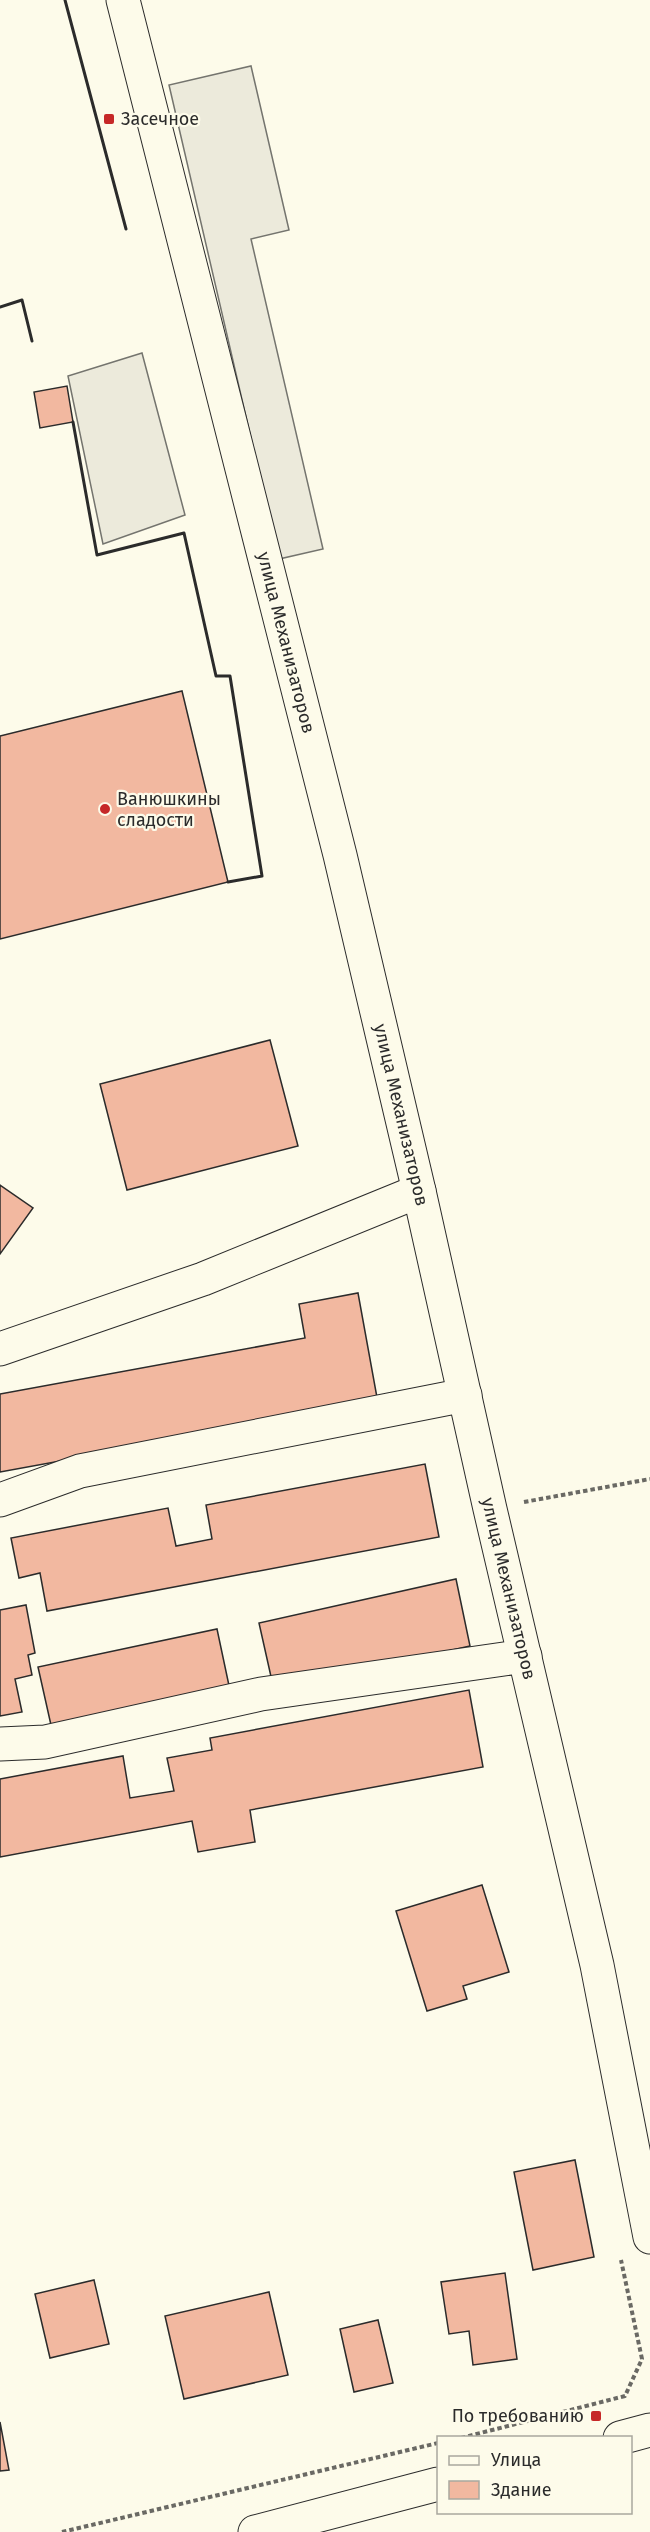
<svg xmlns="http://www.w3.org/2000/svg" width="650" height="2532" font-family="'Fira Sans',sans-serif">
  <style>
    .parking { fill: #eceadb; stroke: #74746e; stroke-width: 1.5 }
    .building { fill: #f2b8a0; stroke: #2b2b2b; stroke-width: 1.5 }
    .lines { fill: none; stroke-linecap: round; stroke-linejoin: round }
    .minor-casing { stroke: #2b2b2b; stroke-width: 35 }
    .path { stroke: #6a6964; stroke-width: 4; stroke-dasharray: 4.5 3; stroke-linecap: butt }
    .minor { stroke: #fdfbea; stroke-width: 33 }
    .wall { stroke: #2b2b2b; stroke-width: 3 }
    .poi-dot { fill: #c62828; stroke: #fdfbea; stroke-width: 2 }
    .labels { text-anchor: middle; stroke-width: 4.5; stroke-linejoin: round; paint-order: stroke }
    .poi-label { font-size: 18px; fill: #2b2b2b; stroke: #fdfbea; text-anchor: start }
    .street-label { font-size: 18px; fill: #2b2b2b; stroke: #fdfbea }
  </style>
  <rect width="100%" height="100%" fill="#fdfbea"/>
  <g class="parking">
    <polygon points="251,66 289,230 251,239 323,549 279,559 169,85"/>
    <polygon points="142,353 185,515 103,544 68,376"/>
  </g>
  <g class="building">
    <polygon points="67,386 73,422 40,428 34,392"/>
    <polygon points="182,691 228,882 0,939 0,736"/>
    <polygon points="270,1040 298,1146 127,1190 100,1084"/>
    <polygon points="0,1185 33,1208 0,1254"/>
    <polygon points="358,1293 378,1403 0,1472 0,1394 305,1338 299,1304"/>
    <polygon points="425,1464 439,1537 47,1611 40,1573 19,1578 11,1538 168,1508 176,1546 212,1539 206,1505"/>
    <polygon points="456,1579 470,1646 274,1690 259,1623"/>
    <polygon points="26,1605 35,1653 28,1655 32,1675 15,1679 22,1712 0,1716 0,1610"/>
    <polygon points="217,1629 231,1695 53,1734 38,1667"/>
    <polygon points="469,1690 483,1767 250,1810 255,1842 198,1852 192,1821 0,1857 0,1779 123,1756 130,1798 174,1791 167,1758 212,1750 210,1738"/>
    <polygon points="482,1885 509,1972 463,1986 467,1999 427,2011 396,1911"/>
    <polygon points="575,2160 594,2257 533,2270 514,2172"/>
    <polygon points="505,2273 517,2359 473,2365 469,2331 449,2334 441,2282"/>
    <polygon points="94,2280 109,2344 50,2358 35,2294"/>
    <polygon points="269,2292 288,2375 184,2399 165,2316"/>
    <polygon points="378,2320 393,2383 354,2392 340,2329"/>
    <polygon points="0,2422 9,2470 0,2471"/>
  </g>
  <g class="lines">
    <g class="minor-casing">
      <g id="minor">
        <path id="s1" d="M123 0 340 855 419 1191 490 1509 597 1965 650 2237"/>
        <polyline points="0,1349 203,1279 419,1191"/>
        <polyline points="0,1500 80,1471 465,1395"/>
        <polyline points="0,1744 45,1742 261,1694 525,1656"/>
        <polyline points="620,2438 650,2430"/>
        <polyline points="255,2532 438,2484"/>
      </g>
    </g>
    <g class="path">
      <polyline points="524,1502 650,1479"/>
      <polyline points="461,2438 625,2396 642,2359 621,2260"/>
      <polyline points="62,2532 438,2443"/>
    </g>
    <use href="#minor" class="minor"/>
    <g class="wall">
      <polyline points="65,0 126,229"/>
      <polyline points="0,307 22,300 32,341"/>
      <polyline points="73,422 97,555 184,533 216,676 230,676 262,876 228,882"/>
    </g>
  </g>
  <g class="poi-dot">
    <rect x="103" y="113" width="12" height="12" rx="3"/>
    <circle cx="105" cy="809" r="6"/>
    <rect x="590" y="2410" width="12" height="12" rx="3"/>
  </g>
  <g class="labels">
    <g class="poi-label">
      <text x="121" y="125">Засечное</text>
      <text x="117" y="805">Ванюшкины<tspan x="117" dy="21">сладости</tspan></text>
      <text x="584" y="2422" text-anchor="end">По требованию</text>
    </g>
    <g class="street-label">
      <text dy="6" stroke="none"><textPath href="#s1" startOffset="663">улица Механизаторов</textPath></text>
      <text dy="6" stroke="none"><textPath href="#s1" startOffset="1149">улица Механизаторов</textPath></text>
      <text dy="6" stroke="none"><textPath href="#s1" startOffset="1635">улица Механизаторов</textPath></text>
    </g>
  </g>
  <rect x="437" y="2436" width="195" height="78" fill="#fdfbea" stroke="#a9a89e" stroke-width="1.5"/>
  <rect x="449" y="2456" width="30" height="9" fill="#fdfbea" stroke="#a9a89e" stroke-width="1.5"/>
  <text x="491" y="2466" font-size="18" fill="#2b2b2b">Улица</text>
  <rect x="449" y="2481" width="30" height="18" fill="#f2b8a0" stroke="#a9a89e" stroke-width="1.5"/>
  <text x="491" y="2496" font-size="18" fill="#2b2b2b">Здание</text>
</svg>
